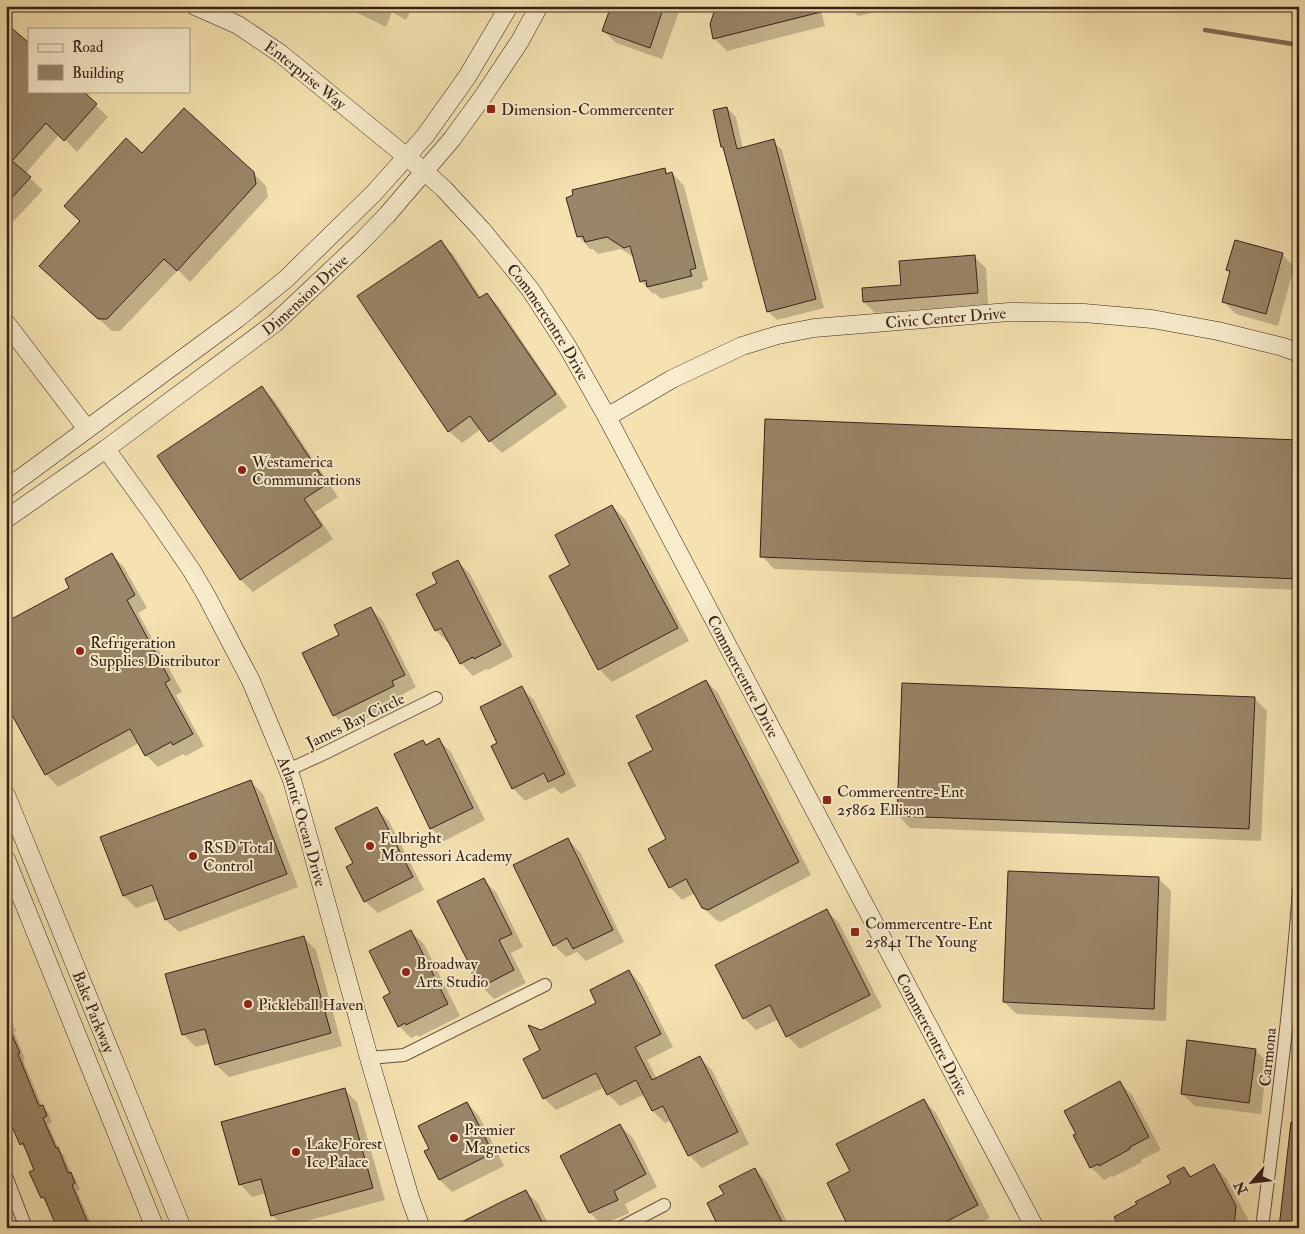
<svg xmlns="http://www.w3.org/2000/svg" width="1305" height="1234" font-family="'IM FELL Double Pica',serif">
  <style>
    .shadow { fill: #0003 }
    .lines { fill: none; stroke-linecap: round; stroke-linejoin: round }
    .stream { stroke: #826d54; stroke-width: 4.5 }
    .building { fill: #998567; stroke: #362118 }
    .street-casing { stroke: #66513e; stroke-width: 14 }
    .secondary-casing { stroke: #362118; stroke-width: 19 }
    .street { stroke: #f8eccc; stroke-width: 12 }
    .secondary { stroke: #f8eccc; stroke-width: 18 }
    .poi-dot { fill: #8f2418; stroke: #f8eccc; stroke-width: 2 }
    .labels { text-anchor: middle; stroke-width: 4; stroke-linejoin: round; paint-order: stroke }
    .street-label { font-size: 16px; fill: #362118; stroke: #f8eccc }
    .poi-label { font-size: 16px; fill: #362118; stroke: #f8eccc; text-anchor: start }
  </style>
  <rect width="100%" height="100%" fill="#f5e2b0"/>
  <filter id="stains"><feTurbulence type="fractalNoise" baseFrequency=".004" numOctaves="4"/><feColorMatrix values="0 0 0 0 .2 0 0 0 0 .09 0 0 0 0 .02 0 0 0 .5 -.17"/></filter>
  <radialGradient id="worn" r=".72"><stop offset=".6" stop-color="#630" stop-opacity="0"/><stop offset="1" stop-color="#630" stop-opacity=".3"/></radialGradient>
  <g class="shadow">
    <polygon points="343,6 413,6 406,20 392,12 386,27"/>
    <polygon points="612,6 681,6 662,59 616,43 604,31"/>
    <polygon points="820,6 825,26 727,51 714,38"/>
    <polygon points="848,6 903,6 858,16"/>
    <polygon points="6,24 29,91 81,91 108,117 77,152 60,134 25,174 43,190 9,226 6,223"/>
    <polygon points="727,108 736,117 743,149 773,141 782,150 824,308 777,320 768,311 725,149 722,146"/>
    <polygon points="142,155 253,173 266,186 268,197 190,282 178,270 120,331 112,331 53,278"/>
    <polygon points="664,169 669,174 672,173 684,186 708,280 702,282 703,288 661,299 655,293 653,294 641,281 635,258 621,249 598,254 593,249 590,249 578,236"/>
    <polygon points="440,241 453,254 481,298 487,294 499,307 567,407 502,453 490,441 481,429 462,443 449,431"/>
    <polygon points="1282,254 1294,267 1278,326 1236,314 1223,301 1231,273 1228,270"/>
    <polygon points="974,257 986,268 988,304 875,313 864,302"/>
    <polygon points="262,388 274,400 338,497 315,512 333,539 253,592 241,580"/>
    <polygon points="1299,441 1299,590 774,569 762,556"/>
    <polygon points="612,506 625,519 689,641 612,682 599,669 572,565"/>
    <polygon points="112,555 124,567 147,608 138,613 182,692 176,695 204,746 186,756 183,754 158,767 146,755 139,743 58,787 46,774 71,588"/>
    <polygon points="458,562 470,574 513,657 488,670 486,669 473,676 461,663 450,642 448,643 436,630 439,584"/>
    <polygon points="370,608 383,621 416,687 403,694 405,699 347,728 334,715 341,635"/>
    <polygon points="706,681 718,693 811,875 721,922 716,920 703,907 695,893 682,900 670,887 668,839"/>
    <polygon points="521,688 534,700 576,786 561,794 554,787 525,801 513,788"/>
    <polygon points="1254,698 1267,711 1261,841 910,828 898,815"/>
    <polygon points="439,740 451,752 485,820 444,841 431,828 423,741 427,746"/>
    <polygon points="251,782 263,794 298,887 179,932 166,920 158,900 136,908 124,896"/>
    <polygon points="376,808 389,821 424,890 378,913 365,901 355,864"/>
    <polygon points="567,839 580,852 624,942 586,961 577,952 566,957 554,945"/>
    <polygon points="483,879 496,892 523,947 511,953 526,983 494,999 482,987 439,902"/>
    <polygon points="1159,879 1171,891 1166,1021 1017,1014 1004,1002"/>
    <polygon points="826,910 839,923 882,1007 800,1049 787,1036 779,1019 756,1030 744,1018"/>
    <polygon points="411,932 424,944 460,1016 419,1037 418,1035 411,1038 399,1026 392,994"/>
    <polygon points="303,937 316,950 342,1046 229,1077 216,1065 210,1043 196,1047 183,1034"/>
    <polygon points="629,971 641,984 673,1047 647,1060 657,1079 700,1058 712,1070 749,1144 702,1168 689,1155 672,1120 665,1123 653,1111 645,1094 620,1106 608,1094 605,1087 556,1110 544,1098 542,1031 598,1004"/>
    <polygon points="6,1016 12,1022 16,1031 14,1032 25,1059 23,1060 42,1106 48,1112 52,1122 48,1124 59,1150 63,1154 72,1175 76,1180 80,1189 77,1191 93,1228 53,1228 52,1226 57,1224 48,1203 42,1197 36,1171 27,1150 21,1144 6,1100"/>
    <polygon points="1255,1050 1267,1062 1261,1114 1195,1106 1182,1094"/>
    <polygon points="1119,1083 1132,1095 1161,1150 1141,1160 1142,1162 1113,1177 1111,1176 1104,1180 1091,1167"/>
    <polygon points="345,1090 357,1102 385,1200 284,1227 272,1215 266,1193 252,1197 240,1184"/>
    <polygon points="924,1100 936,1113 990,1218 970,1228 851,1228"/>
    <polygon points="467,1103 479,1116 504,1166 452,1192 440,1180 426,1152 431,1149"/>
    <polygon points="620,1126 633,1138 657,1187 625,1204 629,1213 602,1225 590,1213 562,1156"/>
    <polygon points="1213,1165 1226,1178 1248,1219 1247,1228 1121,1228 1172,1184 1184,1168 1192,1177"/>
    <polygon points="755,1169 767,1182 790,1228 716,1228 715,1225 718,1223 725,1195"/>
    <polygon points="525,1191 538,1203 550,1228 454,1228"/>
  </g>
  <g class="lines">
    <polyline class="stream" points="1205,30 1299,45"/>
  </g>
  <g class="building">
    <polygon points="611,6 664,6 650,48 602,31"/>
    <polygon points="716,6 828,6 829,10 713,39 710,24"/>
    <polygon points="6,23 29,43 29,91 83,91 97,104 64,141 46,123 12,161 31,177 6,204"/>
    <polygon points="727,107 737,149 774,139 816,299 767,312 723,147 721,147 713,110"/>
    <polygon points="184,108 254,172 256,184 177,271 164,259 107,319 98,319 39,266 80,221 64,206 126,138 142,153"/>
    <polygon points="665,168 666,174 672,172 696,268 690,270 692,276 647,287 646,280 640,282 630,246 624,248 607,237 585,242 583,236 577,237 566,198 573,195 572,190"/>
    <polygon points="441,240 479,298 487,293 556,394 489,442 470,416 448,432 357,296"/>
    <polygon points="1235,240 1283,253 1266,314 1222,302 1230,271 1226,270"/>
    <polygon points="975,255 978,293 863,302 862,288 901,285 899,261"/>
    <polygon points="262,386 327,484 304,499 322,526 240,580 157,456"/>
    <polygon points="765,419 1299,440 1299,579 760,557"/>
    <polygon points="612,505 678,628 598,670 549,576 570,565 555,535"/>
    <polygon points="112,553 135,595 127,600 170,680 165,683 193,734 173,745 171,742 145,756 130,729 45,775 6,704 6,622 69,588 65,579"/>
    <polygon points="458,560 501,645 474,659 473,657 460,664 441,628 435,631 416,594 437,583 432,573"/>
    <polygon points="371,607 405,675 392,681 394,686 333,716 302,653 339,635 334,625"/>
    <polygon points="706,680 799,862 708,910 702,908 686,879 669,888 648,849 666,839 628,763 653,750 636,716"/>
    <polygon points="902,683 1255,697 1249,829 897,816"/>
    <polygon points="522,686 565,774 548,782 544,773 512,789 491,746 497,743 480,707"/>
    <polygon points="439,738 473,808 430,829 394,754 423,740 426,745"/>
    <polygon points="251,780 287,874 165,920 152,885 123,896 100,837"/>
    <polygon points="377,807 413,877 364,902 346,867 353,863 335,828"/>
    <polygon points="568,838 613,930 573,949 567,938 553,946 513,865"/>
    <polygon points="1008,871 1159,877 1154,1009 1003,1002"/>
    <polygon points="484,878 512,934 499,940 514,970 481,987 437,901"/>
    <polygon points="827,909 870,995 786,1037 770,1005 743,1019 715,965"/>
    <polygon points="411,930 448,1004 406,1025 405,1023 398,1027 383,997 390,993 369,951"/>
    <polygon points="304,936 331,1033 215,1065 205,1029 182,1035 165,974"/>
    <polygon points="629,970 661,1034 635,1047 652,1080 700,1056 738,1132 688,1156 663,1106 652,1111 636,1080 607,1095 596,1073 543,1099 523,1059 540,1050 528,1025 541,1030 596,1003 590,990"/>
    <polygon points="6,1021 20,1053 18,1054 39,1106 43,1105 47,1116 43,1118 56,1148 58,1147 68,1173 71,1172 75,1183 72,1185 90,1228 57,1228 44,1197 41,1198 29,1172 34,1170 23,1143 20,1145 6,1113"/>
    <polygon points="1187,1040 1256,1049 1249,1103 1181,1094"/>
    <polygon points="1120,1081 1149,1137 1130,1147 1130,1149 1099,1166 1098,1164 1090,1168 1073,1135 1076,1134 1064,1111"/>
    <polygon points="345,1088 373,1188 271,1216 261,1179 239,1185 221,1122"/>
    <polygon points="924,1099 978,1205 934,1228 849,1228 827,1183 850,1171 836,1144"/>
    <polygon points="467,1102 493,1153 439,1180 424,1151 429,1149 418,1126"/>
    <polygon points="1291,1122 1299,1122 1299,1228 1279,1228"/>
    <polygon points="620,1124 646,1174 614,1191 618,1200 589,1213 560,1156"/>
    <polygon points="1214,1164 1236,1206 1234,1228 1120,1228 1114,1217 1137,1204 1135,1202 1171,1183 1167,1176 1184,1167 1190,1177"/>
    <polygon points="755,1168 785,1228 719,1228 707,1203 724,1194 719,1186"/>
    <polygon points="526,1190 545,1228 450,1228 499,1203"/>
  </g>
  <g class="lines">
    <g class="street-casing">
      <g id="street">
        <polyline points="288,770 323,754 436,698"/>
        <polyline points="369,1058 404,1055 545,985"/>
        <polyline points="6,1176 26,1228"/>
        <polyline points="620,1228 664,1205"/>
        <path d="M1262 1228C1276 1115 1291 1002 1299 889"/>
      </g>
    </g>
    <g class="secondary-casing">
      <g id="secondary">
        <path id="s1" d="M195 6 238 25 281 54 424 171 444 189 482 230 530 289 567 346 607 417 1035 1228"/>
        <polyline points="6,323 87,429"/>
        <path id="s2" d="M607 417 672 379 742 346 778 335 814 328 1009 312 1084 313 1152 319 1218 331 1283 347 1299 353"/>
        <path id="s3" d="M106 449 153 514 192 571 206 595 251 681 280 750 292 780 313 854 369 1058 410 1198 421 1228"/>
        <polyline points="6,489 238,318 286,279 374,193 425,136 467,77 509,6"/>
        <path id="s4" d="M6 519 106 449 275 323 360 243 387 215 452 139 484 95 520 41 539 6"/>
        <path id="s5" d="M6 795 182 1228"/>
        <polyline points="6,859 155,1228"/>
      </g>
    </g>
    <use href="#street" class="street"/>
    <use href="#secondary" class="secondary"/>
  </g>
  <g class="poi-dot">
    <rect x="486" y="104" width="10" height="10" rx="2.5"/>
    <circle cx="242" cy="470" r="5"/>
    <circle cx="80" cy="651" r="5"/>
    <rect x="822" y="795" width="10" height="10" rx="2.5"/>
    <circle cx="370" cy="846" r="5"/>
    <circle cx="193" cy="856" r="5"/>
    <rect x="850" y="927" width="10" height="10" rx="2.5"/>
    <circle cx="406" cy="972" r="5"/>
    <circle cx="248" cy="1004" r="5"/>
    <circle cx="454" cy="1138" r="5"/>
    <circle cx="296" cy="1152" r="5"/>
  </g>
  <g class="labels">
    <g class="street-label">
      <text dy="6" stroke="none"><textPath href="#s1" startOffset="131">Enterprise Way</textPath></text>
      <text dy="6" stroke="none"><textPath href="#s4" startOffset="374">Dimension Drive</textPath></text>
      <text dy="6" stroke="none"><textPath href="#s2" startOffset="359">Civic Center Drive</textPath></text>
      <text dy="6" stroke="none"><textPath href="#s1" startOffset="480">Commercentre Drive</textPath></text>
      <text dy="6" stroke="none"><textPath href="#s1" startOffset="885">Commercentre Drive</textPath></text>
      <text transform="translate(355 720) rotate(-26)" y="6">James Bay Circle</text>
      <text dy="6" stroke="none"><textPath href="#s3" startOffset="424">Atlantic Ocean Drive</textPath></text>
      <text dy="6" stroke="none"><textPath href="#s5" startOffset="234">Bake Parkway</textPath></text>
      <text dy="6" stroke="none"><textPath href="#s1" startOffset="1290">Commercentre Drive</textPath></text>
      <text transform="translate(1267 1057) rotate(-84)" y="6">Carmona</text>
    </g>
    <g class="poi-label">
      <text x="501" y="115">Dimension-Commercenter</text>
      <text x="252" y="467">Westamerica<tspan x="252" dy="18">Communications</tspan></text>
      <text x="90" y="648">Refrigeration<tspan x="90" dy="18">Supplies Distributor</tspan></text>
      <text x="837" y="797">Commercentre-Ent<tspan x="837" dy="18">25862 Ellison</tspan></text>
      <text x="380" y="843">Fulbright<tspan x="380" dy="18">Montessori Academy</tspan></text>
      <text x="203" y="853">RSD Total<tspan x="203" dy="18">Control</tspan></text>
      <text x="865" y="929">Commercentre-Ent<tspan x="865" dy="18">25841 The Young</tspan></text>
      <text x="416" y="969">Broadway<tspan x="416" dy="18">Arts Studio</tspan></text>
      <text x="258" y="1010">Pickleball Haven</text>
      <text x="464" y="1135">Premier<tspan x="464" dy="18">Magnetics</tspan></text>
      <text x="306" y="1149">Lake Forest<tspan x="306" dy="18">Ice Palace</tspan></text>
    </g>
  </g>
  <rect width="1305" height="1234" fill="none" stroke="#f5e2b0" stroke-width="25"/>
  <rect x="8" y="8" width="1290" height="1219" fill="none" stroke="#362118" stroke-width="2.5"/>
  <rect x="12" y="12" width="1280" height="1209" fill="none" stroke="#362118"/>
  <rect x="28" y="28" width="162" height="65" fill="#f8eccc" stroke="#aa9b84"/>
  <rect x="38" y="44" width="25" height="8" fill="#f8eccc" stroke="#aa9b84"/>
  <text x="72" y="52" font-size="15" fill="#362118">Road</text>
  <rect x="38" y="65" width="25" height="15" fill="#998567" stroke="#aa9b84"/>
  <text x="72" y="78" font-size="15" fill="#362118">Building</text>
  <g transform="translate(1252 1182) rotate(242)" stroke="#f8eccc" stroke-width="4" paint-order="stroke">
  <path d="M0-4L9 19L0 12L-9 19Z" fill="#362118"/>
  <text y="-8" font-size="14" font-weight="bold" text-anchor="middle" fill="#362118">N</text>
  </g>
  <rect width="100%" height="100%" filter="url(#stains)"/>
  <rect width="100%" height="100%" fill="url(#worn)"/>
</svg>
